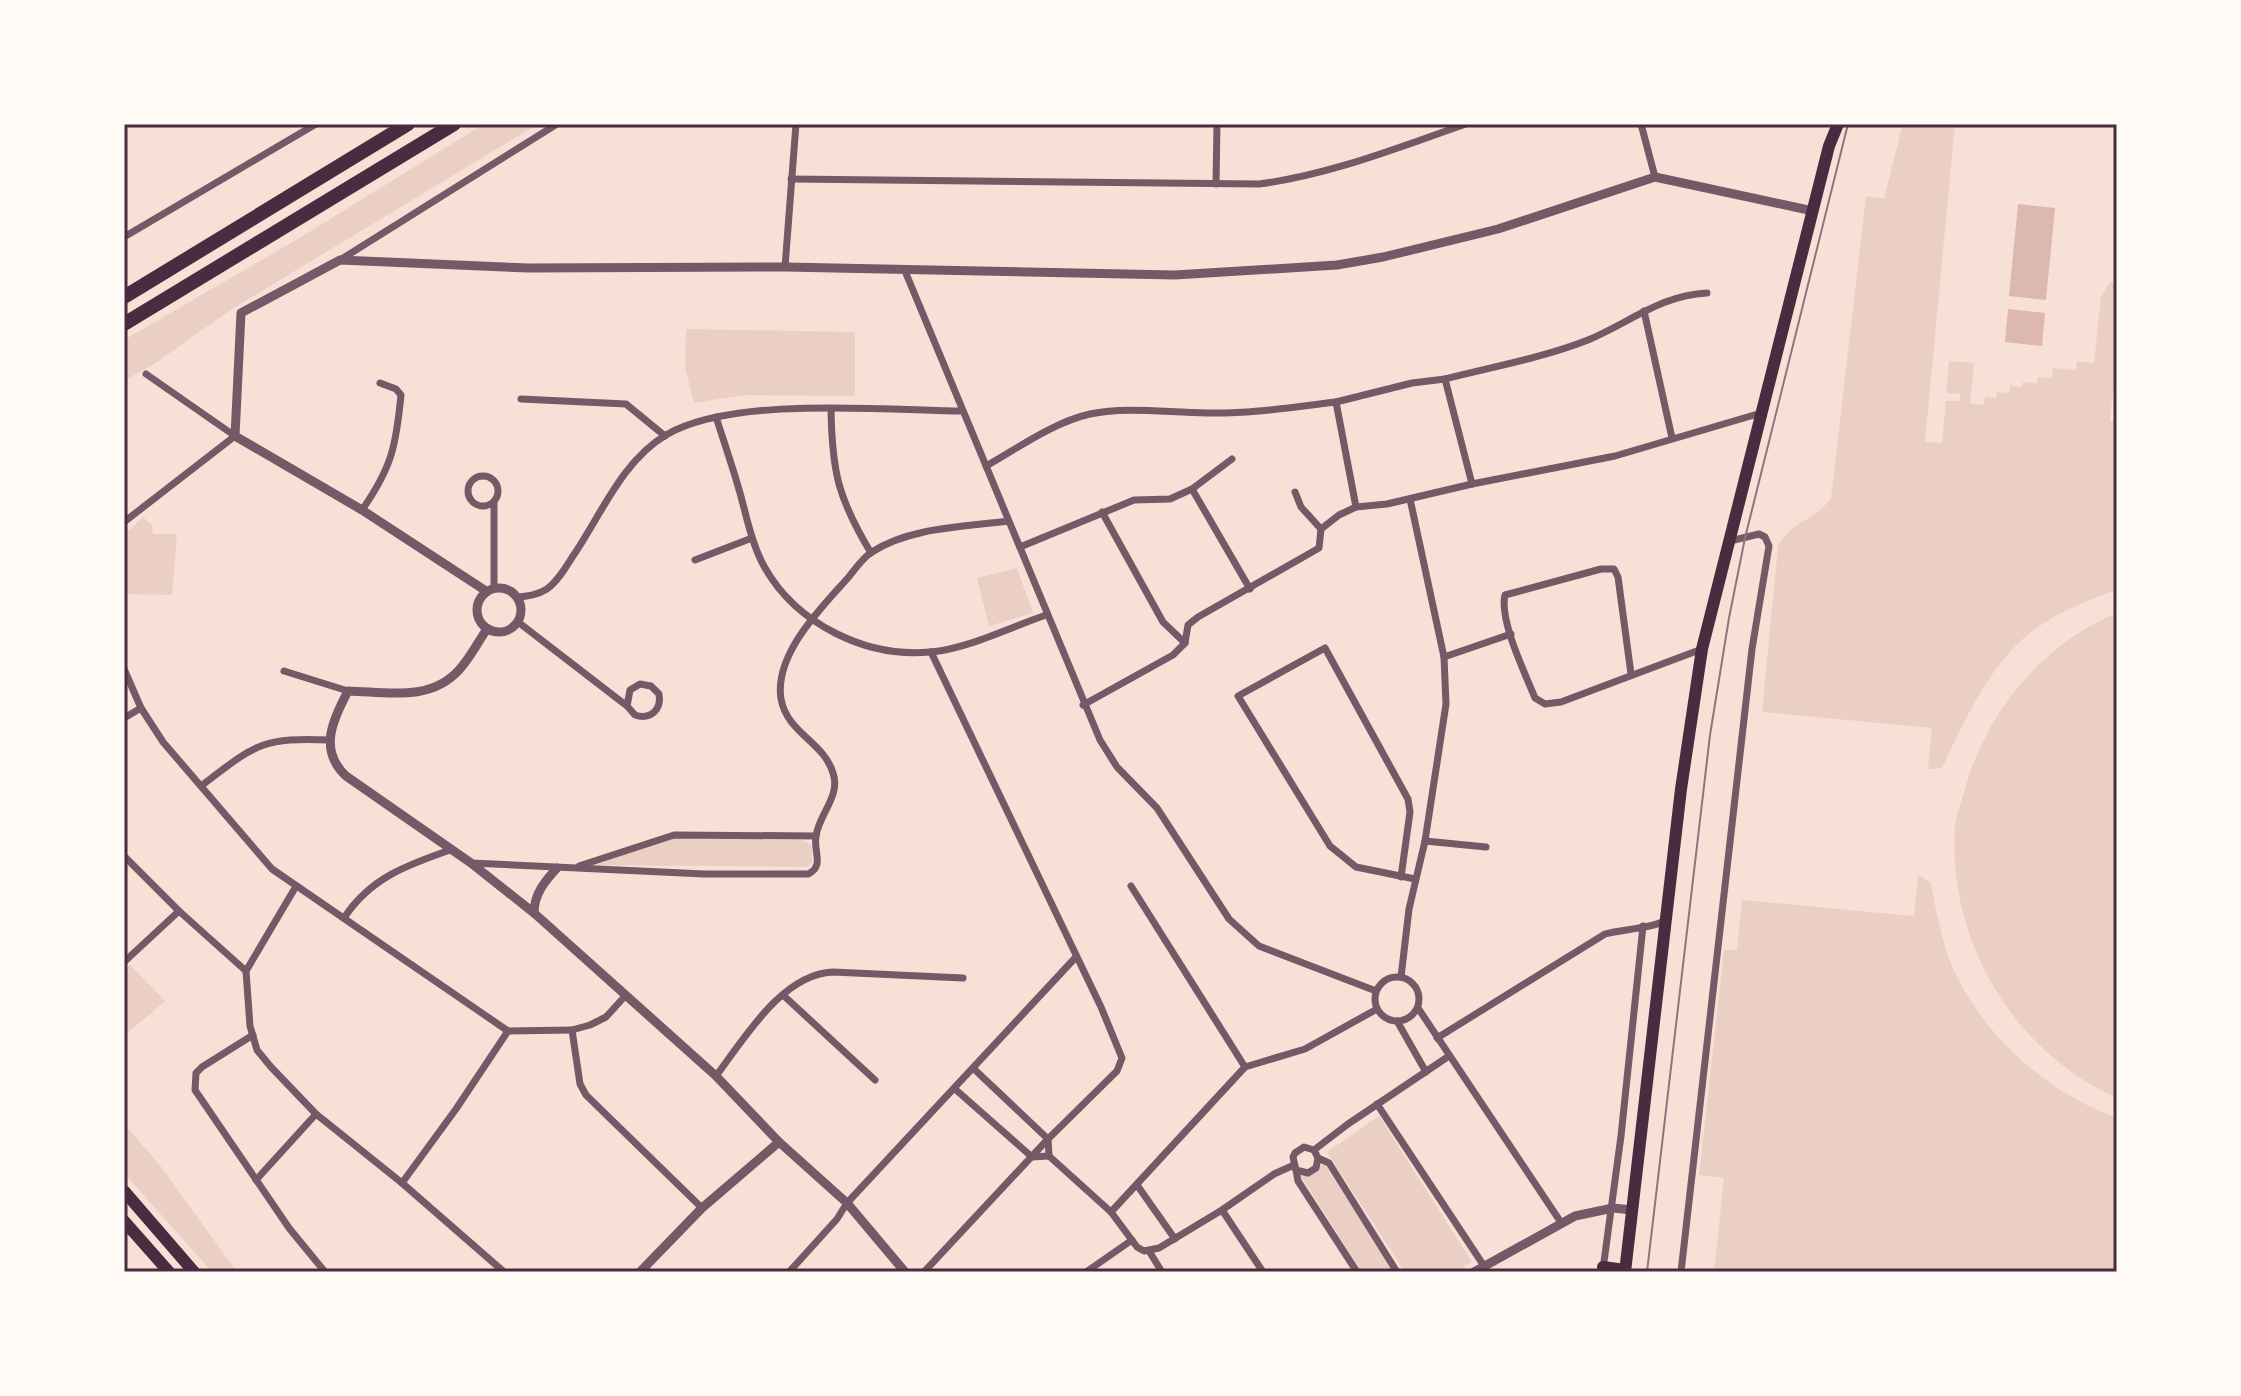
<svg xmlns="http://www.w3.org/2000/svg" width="2241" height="1396" font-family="Commissioner,sans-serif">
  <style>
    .green { fill: #ebcfc5 }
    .water { fill: #dcb8b0 }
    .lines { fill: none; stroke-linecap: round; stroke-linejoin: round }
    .minor { stroke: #755966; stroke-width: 7 }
    .tertiary { stroke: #755966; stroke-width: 9 }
    .primary { stroke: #4a2c40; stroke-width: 12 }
    .trunk { stroke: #4a2c40; stroke-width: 12 }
    .motorway { stroke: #4a2c40; stroke-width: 14 }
    .tram { stroke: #8f747c; stroke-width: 2 }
    .neatline { fill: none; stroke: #4a2c40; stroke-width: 3 }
  </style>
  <rect width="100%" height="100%" fill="#f7e1d7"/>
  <g class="green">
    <polygon points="484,124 538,124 232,309 154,364 124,381 124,340 301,237"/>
    <path d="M1903 124H1955L1925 442 1942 443 1946 401H1960V394L1946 393 1949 361 1974 363 1970 403 1984 405 1985 397 1996 398 1997 392 2009 393 2010 386 2022 387 2023 382 2037 383 2038 377 2052 378 2053 368 2076 370 2077 361 2094 363 2101 297 2110 282 2117 283V348L2110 421 2117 423V589C2085 602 2051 614 2024 638 1986 672 1964 722 1942 768L1928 769 1932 728 1762 712 1778 546C1794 519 1815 521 1831 498L1866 196 1884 199Z"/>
    <polygon points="686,329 855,332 855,396 745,395 694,403 685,368"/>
    <polygon points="143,517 152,525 153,534 177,534 172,595 124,594 124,536"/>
    <polygon points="1017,568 1033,613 989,626 977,578"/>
    <path d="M2117 613V1098C2014 1053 1947 939 1955 827 1956 815 1961 803 1964 792 1985 713 2042 644 2117 613Z"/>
    <polygon points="673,837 802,840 812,846 812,862 807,867 595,865"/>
    <path d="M1918 874 1931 884C1937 914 1942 945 1955 973 1988 1040 2048 1093 2117 1118V1272H1714L1724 1178 1699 1175 1724 950H1737L1742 900 1914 916Z"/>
    <polygon points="130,965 165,1001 124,1036 124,970"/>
    <polygon points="1379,1116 1472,1262 1456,1272 1405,1272 1327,1152"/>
    <polygon points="124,1124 159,1164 237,1272 212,1272 124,1173"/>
    <path d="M1323 1162 1394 1272H1362L1300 1175C1312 1176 1317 1173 1323 1162Z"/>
  </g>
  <g class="water">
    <polygon points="2018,204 2055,208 2046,300 2009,296"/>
    <polygon points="2008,309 2045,313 2042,346 2005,342"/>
  </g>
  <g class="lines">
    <g class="minor">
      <polyline points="1641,124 1655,177"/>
      <path d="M791 179 1259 184C1330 175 1399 147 1466 124"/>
      <polyline points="1216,184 1217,124"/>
      <polyline points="124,237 316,124"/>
      <polyline points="340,260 557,124"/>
      <polyline points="785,267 796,124"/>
      <polyline points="905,271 1100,740 1117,767 1157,808 1229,919 1259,946 1376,991"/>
      <polyline points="1644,311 1672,438"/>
      <polyline points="521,399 626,404 665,436"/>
      <polyline points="1336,402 1412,383 1445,379"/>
      <path d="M831 409C832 472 838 498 871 553"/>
      <path d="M716 417C724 442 733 468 740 493 747 518 752 545 765 568 797 624 866 658 930 652 967 649 1011 627 1046 615"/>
      <path d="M986 466C1018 448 1054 422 1090 414 1128 406 1169 413 1207 413 1251 414 1293 407 1336 402L1356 507"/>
      <circle cx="483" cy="491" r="15"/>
      <path d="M1472 484 1445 379C1492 367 1542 358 1588 340 1629 323 1661 295 1707 293"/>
      <polyline points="1192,489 1250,589"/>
      <polyline points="1295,492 1301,507 1321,529"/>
      <polyline points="494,502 494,587"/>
      <path d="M362 510C392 467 396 446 401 395L396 389 380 383"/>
      <polyline points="1102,512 1163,622 1185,643"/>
      <polyline points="124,522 235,436 146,374"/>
      <polyline points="1020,547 1134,500 1170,499 1192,489 1232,459"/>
      <polyline points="695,560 752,538"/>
      <path d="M518 597C529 596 537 595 547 589 558 581 566 567 573 556 601 515 622 461 666 435 732 396 884 410 962 411"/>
      <path d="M518 622 627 706 635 715C650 720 662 710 659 694L651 686 640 684 630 690 627 706"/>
      <polyline points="1444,657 1511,634"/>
      <polyline points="124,669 141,708 163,742 272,869 508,1031 572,1030 590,1025 606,1017 626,995"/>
      <polyline points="284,671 348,691"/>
      <path d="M1631 674 1618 577 1614 569H1601L1505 595C1499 620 1525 673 1535 698L1545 704 1561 702 1702 649"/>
      <polyline points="1083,705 1173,655 1185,643 1188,625 1198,617 1319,548 1321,529 1339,515 1356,507 1387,504 1472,484 1615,456 1761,413"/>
      <polyline points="124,718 141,708"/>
      <path d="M201 786C255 745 260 737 330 740"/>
      <polyline points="1425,841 1486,847"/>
      <polyline points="124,856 179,911 246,971 250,1026 257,1050 271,1067 316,1114 402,1183 504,1272"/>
      <path d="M471 863 704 874H808C825 866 813 851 816 836 819 814 841 796 833 773 824 742 787 733 781 699 774 655 820 609 847 579 854 571 862 558 872 552 910 527 965 527 1008 521"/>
      <polyline points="579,866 674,835 816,836"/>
      <polyline points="1401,877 1410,812 1408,799 1325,648 1238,696 1330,846 1356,867 1415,879"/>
      <polyline points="1131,886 1245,1067"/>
      <path d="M344 918C370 878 407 865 450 850"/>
      <polyline points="124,962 179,911"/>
      <polyline points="246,971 295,888"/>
      <circle cx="1397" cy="999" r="22"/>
      <polyline points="1401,977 1409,909 1425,841 1446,704 1444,657 1410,499"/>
      <polyline points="783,995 875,1080"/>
      <polyline points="1418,1008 1562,1224"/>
      <polyline points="1397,1021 1426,1072"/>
      <polyline points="572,1030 580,1084 586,1095 702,1208"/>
      <polyline points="253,1035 202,1067 196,1073 195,1090 289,1228 325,1272"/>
      <path d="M1437 1038 1605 934C1622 929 1652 929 1666 920"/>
      <polyline points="974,1069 1048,1139 1049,1156"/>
      <path d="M716 1076C744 1039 782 974 833 972L963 978"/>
      <polyline points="955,1089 1032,1157 1049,1156"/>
      <polyline points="1377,1104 1484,1266"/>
      <polyline points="1314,1150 1348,1124 1449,1056"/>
      <polyline points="1049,1156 1111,1212 1137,1247 1144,1251 1159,1248 1222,1210 1274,1174 1294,1165"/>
      <polyline points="1318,1158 1316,1168 1308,1173 1296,1170 1293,1157 1295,1153 1304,1147 1314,1150 1318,1158 1329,1163 1397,1272"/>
      <polyline points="1296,1170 1298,1181 1357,1272"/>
      <polyline points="256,1180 316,1114"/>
      <polyline points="402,1183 456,1109 508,1031"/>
      <polyline points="1137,1185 1175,1239"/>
      <polyline points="1222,1210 1263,1272"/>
      <polyline points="1111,1212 1245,1067 1305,1049 1377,1009"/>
      <polyline points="1149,1251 1162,1272"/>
      <polyline points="1603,1269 1621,1136 1643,926"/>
      <polyline points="789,1272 837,1219 847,1203 1076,957"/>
      <polyline points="924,1272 1048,1139 1117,1071 1122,1058 1101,1007 931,652"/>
      <polyline points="1086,1272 1132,1240"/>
      <polyline points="1681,1272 1752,649 1769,546 1765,537 1759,534 1730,541"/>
    </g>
    <g class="tertiary">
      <circle cx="499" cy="610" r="22"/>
      <polyline points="486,591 362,510 235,436 241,313 340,260 528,268 785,267 1175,275 1337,265 1383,257 1498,229 1655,177 1813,211"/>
      <path d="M487 629C478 642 470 658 459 670 430 702 387 692 348 691 333 719 318 750 346 776L471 863 534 913 716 1076 779 1142 847 1203 905 1272"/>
      <path d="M534 913C534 894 545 881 557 868"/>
      <polyline points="640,1272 702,1208 779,1142"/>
      <polyline points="1474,1272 1575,1216 1613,1208 1632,1210"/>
    </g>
    <g class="primary">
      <polyline points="1603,1267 1625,1270"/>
      <polyline points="1625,1272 1681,789 1702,649 1829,146 1838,124"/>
    </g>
    <g class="trunk">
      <polyline points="124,1191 194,1272"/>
      <polyline points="124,1221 169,1272"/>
    </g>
    <g class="motorway">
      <polyline points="124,297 408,124"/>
      <polyline points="124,324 454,124"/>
    </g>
    <polyline class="tram" points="1647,1272 1710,735 1729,618 1745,538 1848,124"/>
  </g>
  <rect width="2241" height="1396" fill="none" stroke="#fffaf5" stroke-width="252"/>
  <rect x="126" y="126" width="1989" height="1144" class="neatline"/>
</svg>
